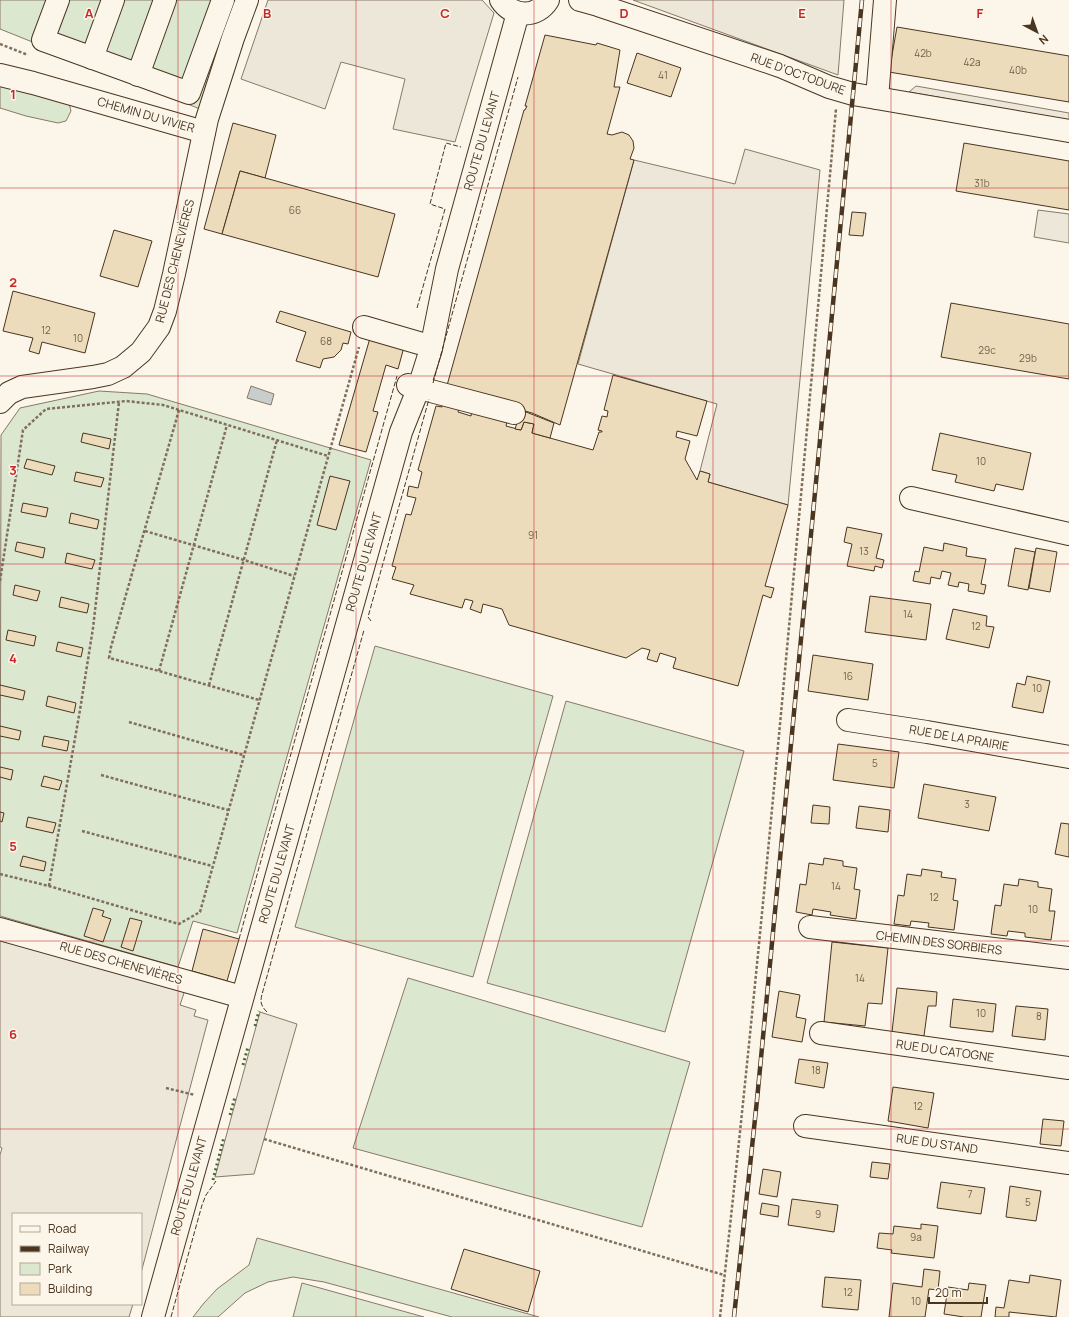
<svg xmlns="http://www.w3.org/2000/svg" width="1069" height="1317" font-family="Manrope,sans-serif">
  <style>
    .green { fill: #dce7d0; stroke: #887966 }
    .parking { fill: #ede7d9; stroke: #887966 }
    .water { fill: #c9cecd; stroke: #887966 }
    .building { fill: #ecdcbc; stroke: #4a3520 }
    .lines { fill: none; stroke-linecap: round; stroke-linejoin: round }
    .minor-casing { stroke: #4a3520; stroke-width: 24 }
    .path { stroke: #7f6f5c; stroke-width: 2.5; stroke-dasharray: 3 2; stroke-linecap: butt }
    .minor { stroke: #fbf6e9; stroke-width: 22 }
    .rail-casing { stroke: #4a3520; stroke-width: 4.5 }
    .rail { stroke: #fbf6e9; stroke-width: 3; stroke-dasharray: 9; stroke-linecap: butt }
    .hedge { stroke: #436837; stroke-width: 3; stroke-dasharray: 2 3; stroke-linecap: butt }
    .fence { stroke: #4a3520; stroke-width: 1; stroke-dasharray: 5 2; stroke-linecap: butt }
    .grid { fill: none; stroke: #c62828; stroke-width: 1; stroke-opacity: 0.55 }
    .labels { text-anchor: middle; stroke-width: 3; stroke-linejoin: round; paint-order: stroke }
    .number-label { font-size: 10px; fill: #725f47 }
    .street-label { font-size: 12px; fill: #4a3520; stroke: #fbf6e9 }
    .grid-label { font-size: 13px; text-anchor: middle; font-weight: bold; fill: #c62828; stroke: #fbf6e9; stroke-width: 3; stroke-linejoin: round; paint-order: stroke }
  </style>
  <rect width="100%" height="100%" fill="#fbf6e9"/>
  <g class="green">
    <polygon points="0,0 240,0 200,109 0,29"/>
    <polygon points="0,81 69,103 71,111 66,121 58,123 26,116 0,108"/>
    <polygon points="99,391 147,394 371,460 237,933 193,921 178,967 0,916 1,435 20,408"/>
    <polygon points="375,646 553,696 473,977 295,927"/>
    <polygon points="566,701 744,751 665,1032 487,983"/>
    <polygon points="408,978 690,1062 642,1227 353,1148"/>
    <polygon points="257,1238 539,1317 452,1317 324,1282 293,1277 268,1282 245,1293 218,1317 193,1317 204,1303 217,1289 249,1265"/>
    <polygon points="302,1283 424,1317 293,1317"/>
  </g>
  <g class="parking">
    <polygon points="268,0 482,0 494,13 455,142 393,129 405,79 341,62 325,109 241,79"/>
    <polygon points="633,0 844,0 838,75"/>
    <polygon points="916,86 1069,113 1069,120 909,92"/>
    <polygon points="745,149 820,170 788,505 708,482 710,474 700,471 717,404 578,364 634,160 735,184"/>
    <polygon points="1038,210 1069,214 1069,243 1034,237"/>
    <polygon points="0,939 185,990 180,1005 196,1010 194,1016 208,1020 141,1273 141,1214 13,1214 13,1304 133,1304 129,1317 0,1317 0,1155 2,1148 0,1147"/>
    <polygon points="260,1012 297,1024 254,1174 215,1177"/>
  </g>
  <polygon class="water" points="251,386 274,394 271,405 247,398"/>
  <g class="building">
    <polygon points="897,27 1069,56 1069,102 889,72"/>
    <polygon points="545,35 596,45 597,43 620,50 614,87 620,87 607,134 612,135 622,132 629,135 633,141 634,148 630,159 634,160 560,425 532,413 446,389 524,110 525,110 527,106 525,106"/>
    <polygon points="637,53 681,68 671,97 627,83"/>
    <polygon points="233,123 276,135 265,178 240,171 222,234 204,229"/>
    <polygon points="964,143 1069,161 1069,210 956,191"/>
    <polygon points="240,171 395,214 378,277 222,234"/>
    <polygon points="852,212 866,213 863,236 849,235"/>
    <polygon points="114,230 152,241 138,287 100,276"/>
    <polygon points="13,291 95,313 85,353 42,342 39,354 29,351 33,338 3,331"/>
    <polygon points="951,303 1069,324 1069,379 941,357"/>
    <polygon points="280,311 351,332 348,344 343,343 341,350 334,357 323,359 320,368 296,361 306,332 276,322"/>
    <polygon points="370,338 404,347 398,369 386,365 373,411 378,412 366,452 339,445"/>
    <polygon points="613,375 707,401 697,436 677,431 676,437 690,441 685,459 697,480 700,471 710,474 708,482 788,505 765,586 774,588 771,598 763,595 738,686 673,668 676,658 660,653 657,662 647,659 650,650 642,648 626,658 509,625 502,609 483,604 481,613 470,609 473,601 465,599 462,608 410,594 414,585 392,579 396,567 392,566 406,514 411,515 416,498 407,496 409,486 418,488 422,472 418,470 436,406 442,407 444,400 460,405 458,412 471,416 473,407 508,417 506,426 521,430 524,422 534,424 532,433 593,450 599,432 602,432 602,431 598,430 602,416 607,417 608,411 604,410"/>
    <polygon points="521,410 554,423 550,438 532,433 534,424 524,422 521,430 515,429"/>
    <polygon points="83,433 111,439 109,449 81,442"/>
    <polygon points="940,433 1031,453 1023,490 996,484 994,491 955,482 957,475 932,470"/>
    <polygon points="27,459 55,466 52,475 24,468"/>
    <polygon points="76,472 104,478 101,487 74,481"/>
    <polygon points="330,476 350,481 336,530 317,525"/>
    <polygon points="23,503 48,508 46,517 21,512"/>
    <polygon points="71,513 99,520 97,529 69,523"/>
    <polygon points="847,527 882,534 876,558 884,560 882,568 875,566 874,571 847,566 852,544 844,542"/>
    <polygon points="17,542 45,548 43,558 15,551"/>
    <polygon points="944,543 967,548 966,556 986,559 981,584 986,585 984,594 968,591 969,584 959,582 958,587 948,585 951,573 942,571 940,579 931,577 930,584 913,581 915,571 919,572 924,547 943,551"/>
    <polygon points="1015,548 1035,552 1028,590 1008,586"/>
    <polygon points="1036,548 1057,552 1050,592 1029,588"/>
    <polygon points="67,553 95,560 92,569 65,563"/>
    <polygon points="15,585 40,591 37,601 13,595"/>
    <polygon points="870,596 931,604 926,640 865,632"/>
    <polygon points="61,597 89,604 87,613 59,607"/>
    <polygon points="953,609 987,616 986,626 994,627 989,648 946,639"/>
    <polygon points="8,630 36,636 34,646 6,640"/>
    <polygon points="58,642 83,648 81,657 56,651"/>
    <polygon points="813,655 873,664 868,700 808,691"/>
    <polygon points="1027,676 1050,681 1043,713 1012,707 1017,683 1025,685"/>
    <polygon points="0,685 25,691 23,700 0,695"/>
    <polygon points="48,696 76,703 74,713 46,706"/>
    <polygon points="0,726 21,731 19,740 0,736"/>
    <polygon points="44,736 69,741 67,751 42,746"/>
    <polygon points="838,744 899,752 894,788 833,780"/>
    <polygon points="0,767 13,770 11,780 0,777"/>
    <polygon points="44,776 62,781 59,790 41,786"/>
    <polygon points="924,784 996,797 989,831 918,818"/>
    <polygon points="813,805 830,807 829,824 811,823"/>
    <polygon points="859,806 890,810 888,832 856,828"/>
    <polygon points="0,812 4,813 2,822 0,821"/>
    <polygon points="28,817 56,823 53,833 26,827"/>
    <polygon points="1061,823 1069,824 1069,857 1055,854"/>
    <polygon points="23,856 46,862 44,871 20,866"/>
    <polygon points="824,858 843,861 843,866 857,868 854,889 860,890 856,919 830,915 831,912 813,909 812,915 796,912 800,884 806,885 809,863 823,865"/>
    <polygon points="922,869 942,872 941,877 956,879 953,900 958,901 954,930 928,927 929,923 911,921 910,926 894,924 898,895 904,896 907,874 921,876"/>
    <polygon points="1019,879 1038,882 1038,887 1052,889 1049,911 1055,911 1051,940 1025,937 1025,933 1008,931 1007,936 991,934 995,905 1001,906 1004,884 1018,886"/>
    <polygon points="93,908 104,911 102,916 111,919 103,942 84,936"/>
    <polygon points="130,918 142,921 133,951 121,947"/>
    <polygon points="203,929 239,939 227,981 192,971"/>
    <polygon points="832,942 888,948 882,1004 868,1003 865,1026 824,1022"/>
    <polygon points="897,988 937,992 936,1006 928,1006 924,1036 892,1032"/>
    <polygon points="779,991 800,995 796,1017 806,1019 802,1042 772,1037"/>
    <polygon points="953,999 996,1004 993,1032 950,1027"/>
    <polygon points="1016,1006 1048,1009 1045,1040 1012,1036"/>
    <polygon points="799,1059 828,1063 824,1088 795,1083"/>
    <polygon points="893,1087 934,1093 928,1128 888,1121"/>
    <polygon points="1043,1119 1064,1121 1061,1146 1040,1144"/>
    <polygon points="872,1162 890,1164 888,1179 870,1177"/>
    <polygon points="763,1169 781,1172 777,1197 759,1194"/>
    <polygon points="941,1182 985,1188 981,1214 937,1208"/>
    <polygon points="1010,1186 1041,1191 1036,1221 1006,1217"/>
    <polygon points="792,1199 838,1205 834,1232 788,1225"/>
    <polygon points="762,1203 779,1206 778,1217 760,1214"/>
    <polygon points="921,1224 938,1226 934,1258 891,1253 892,1250 877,1248 879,1233 893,1234 894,1226 921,1229"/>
    <polygon points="464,1249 540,1271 528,1312 451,1289"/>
    <polygon points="924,1269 940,1271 938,1290 929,1289 925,1317 889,1317 893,1283 922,1287"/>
    <polygon points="1030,1275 1061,1280 1056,1317 1009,1312 1009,1317 995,1317 996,1307 1004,1308 1009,1280 1029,1283"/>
    <polygon points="825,1277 861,1280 858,1310 822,1307"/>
    <polygon points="969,1283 986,1285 981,1317 964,1317 944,1314 948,1287 968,1290"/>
  </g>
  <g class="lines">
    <g class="minor-casing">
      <g id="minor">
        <polyline points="58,0 43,40 189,93 223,0"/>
        <path d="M501 0C513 18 537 18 548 0"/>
        <polyline points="580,0 598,5 780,66 829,87 853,94 1069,131"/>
        <polyline points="92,58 113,0"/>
        <polyline points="0,75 33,83 204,132"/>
        <polyline points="138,75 165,0"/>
        <polyline points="877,98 885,0"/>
        <polyline points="364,327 419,343"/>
        <polyline points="408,385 514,413"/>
        <polyline points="0,402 9,393 22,387 93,377 108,374 123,367 141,352 159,327 165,311 174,274 207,119 233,38 247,0"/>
        <polyline points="911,498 1069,534"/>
        <polyline points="848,720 927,732 1069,757"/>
        <polyline points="810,927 1069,958"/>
        <polyline points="0,929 242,997"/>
        <polyline points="821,1033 1069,1068"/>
        <polyline points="805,1126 1069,1163"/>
        <polyline points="153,1317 401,432 419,387 431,349 447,269 518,13"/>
      </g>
    </g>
    <g class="path">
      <polyline points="0,44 28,55"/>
      <polyline points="179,410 111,647 109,658 159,671 259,700"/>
      <polyline points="145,531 244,560 294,576"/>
      <polyline points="0,581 23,430 46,409 126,401 163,405 328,456"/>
      <polyline points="159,671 227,425"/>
      <polyline points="209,685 277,440"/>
      <polyline points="129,722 243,755"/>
      <polyline points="101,775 228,810"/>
      <polyline points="82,831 212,866"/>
      <polyline points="0,874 49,886 179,924 200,912 359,347"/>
      <polyline points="49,886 80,710 93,628 119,402"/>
      <polyline points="166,1088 195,1095"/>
      <polyline points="264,1139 724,1275"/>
      <path d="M720 1317C765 915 799 512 836 109"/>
    </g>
    <use href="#minor" class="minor"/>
    <g class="rail-casing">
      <polyline id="rail" points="734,1317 757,1100 862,0"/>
    </g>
    <use href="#rail" class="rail"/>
    <g class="hedge">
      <polyline points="255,1026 259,1011"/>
      <polyline points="243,1065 248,1047"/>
      <polyline points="230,1115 235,1097"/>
      <polyline points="213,1180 224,1137"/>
    </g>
    <g class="fence">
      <polyline points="417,308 445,209 430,204 446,143 461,147"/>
      <polyline points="433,383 518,77"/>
      <polyline points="371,621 368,617 429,399"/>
      <polyline points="239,939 397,376"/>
      <path d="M267 1012C258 1003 261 999 264 987L364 630"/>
      <polyline points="171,1317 202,1205 206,1195 216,1181"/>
    </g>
  </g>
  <path class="grid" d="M178 0V1317M356 0V1317M534 0V1317M713 0V1317M891 0V1317M0 188H1069M0 376H1069M0 564H1069M0 753H1069M0 941H1069M0 1129H1069"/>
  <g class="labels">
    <g class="number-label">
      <text x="923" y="57">42b</text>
      <text x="972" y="66">42a</text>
      <text x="1018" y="74">40b</text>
      <text x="663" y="79">41</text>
      <text x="982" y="187">31b</text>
      <text x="295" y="214">66</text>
      <text x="46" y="334">12</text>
      <text x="78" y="342">10</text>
      <text x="326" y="345">68</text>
      <text x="987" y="354">29c</text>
      <text x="1028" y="362">29b</text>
      <text x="981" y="465">10</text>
      <text x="533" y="539">91</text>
      <text x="864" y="555">13</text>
      <text x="908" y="618">14</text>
      <text x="976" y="630">12</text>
      <text x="848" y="680">16</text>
      <text x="1037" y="692">10</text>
      <text x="875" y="767">5</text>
      <text x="967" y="808">3</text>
      <text x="836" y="890">14</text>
      <text x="934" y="901">12</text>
      <text x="1033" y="913">10</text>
      <text x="860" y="982">14</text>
      <text x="981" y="1017">10</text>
      <text x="1039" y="1020">8</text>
      <text x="816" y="1074">18</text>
      <text x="918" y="1110">12</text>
      <text x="970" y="1198">7</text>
      <text x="1028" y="1206">5</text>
      <text x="818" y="1218">9</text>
      <text x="916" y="1241">9a</text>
      <text x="848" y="1296">12</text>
      <text x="916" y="1305">10</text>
    </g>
    <g class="street-label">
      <text transform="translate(798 74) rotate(20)" y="4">RUE D'OCTODURE</text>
      <text transform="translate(146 115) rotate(16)" y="4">CHEMIN DU VIVIER</text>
      <text transform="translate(482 141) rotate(-74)" y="4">ROUTE DU LEVANT</text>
      <text transform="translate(175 261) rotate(-76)" y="4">RUE DES CHENEVIÈRES</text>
      <text transform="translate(364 562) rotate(-74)" y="4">ROUTE DU LEVANT</text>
      <text transform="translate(959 738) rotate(10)" y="4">RUE DE LA PRAIRIE</text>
      <text transform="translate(277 874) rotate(-74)" y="4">ROUTE DU LEVANT</text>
      <text transform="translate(939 943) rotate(7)" y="4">CHEMIN DES SORBIERS</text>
      <text transform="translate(121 963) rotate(16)" y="4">RUE DES CHENEVIÈRES</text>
      <text transform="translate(945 1051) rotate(8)" y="4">RUE DU CATOGNE</text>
      <text transform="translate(937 1144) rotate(8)" y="4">RUE DU STAND</text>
      <text transform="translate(189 1186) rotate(-74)" y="4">ROUTE DU LEVANT</text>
    </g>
  </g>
  <g class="grid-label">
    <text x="89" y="18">A</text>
    <text x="267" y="18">B</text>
    <text x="445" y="18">C</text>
    <text x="624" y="18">D</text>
    <text x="802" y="18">E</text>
    <text x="980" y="18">F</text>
    <text x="13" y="99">1</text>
    <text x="13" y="287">2</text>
    <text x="13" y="475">3</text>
    <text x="13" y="663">4</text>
    <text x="13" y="851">5</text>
    <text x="13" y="1039">6</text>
  </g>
  <rect x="12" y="1213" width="130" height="92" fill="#fbf6e9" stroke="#b4a999"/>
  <rect x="20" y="1226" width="20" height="6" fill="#fbf6e9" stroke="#b4a999"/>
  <text x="48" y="1233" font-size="12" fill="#4a3520">Road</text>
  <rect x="20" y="1246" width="20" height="6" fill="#4a3520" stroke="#b4a999"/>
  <text x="48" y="1253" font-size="12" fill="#4a3520">Railway</text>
  <rect x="20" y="1263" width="20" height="12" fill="#dce7d0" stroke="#b4a999"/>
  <text x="48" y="1273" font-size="12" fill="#4a3520">Park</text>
  <rect x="20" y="1283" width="20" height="12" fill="#ecdcbc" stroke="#b4a999"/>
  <text x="48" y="1293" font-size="12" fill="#4a3520">Building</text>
  <g transform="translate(1037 32) rotate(139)" stroke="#fbf6e9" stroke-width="3" paint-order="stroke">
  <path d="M0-3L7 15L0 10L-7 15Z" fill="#4a3520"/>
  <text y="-6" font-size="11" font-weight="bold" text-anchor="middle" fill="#4a3520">N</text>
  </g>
  <path d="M929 1297v6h58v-6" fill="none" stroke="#4a3520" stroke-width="2"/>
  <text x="935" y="1297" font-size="12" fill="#4a3520" stroke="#fbf6e9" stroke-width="3" paint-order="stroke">20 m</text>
</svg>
